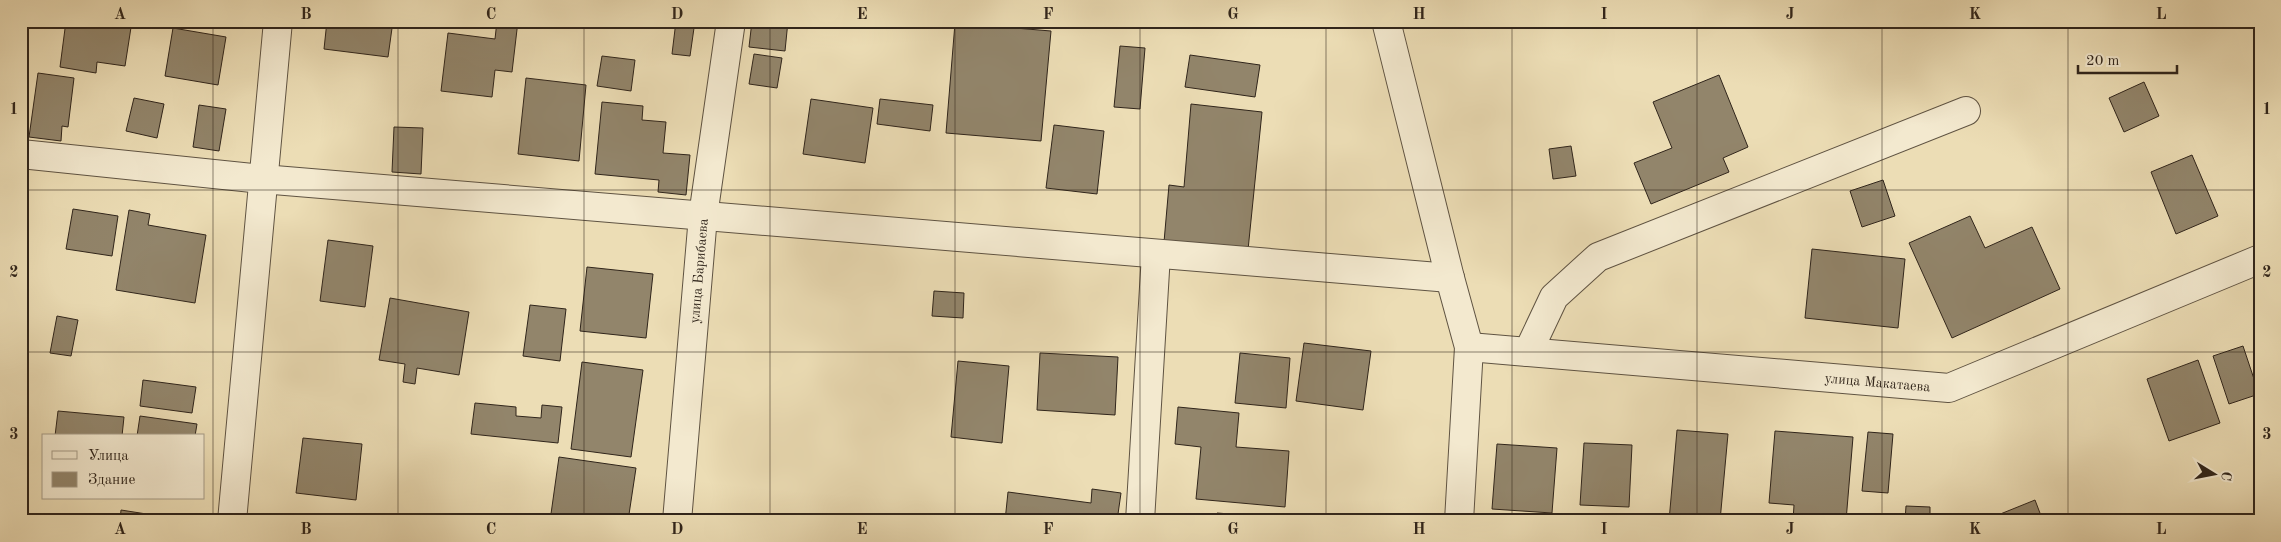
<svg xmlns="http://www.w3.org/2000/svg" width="2281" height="542" font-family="'Old Standard TT',serif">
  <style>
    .building { fill: #92856b; stroke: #30251b }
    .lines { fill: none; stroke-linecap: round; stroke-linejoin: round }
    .minor-casing { stroke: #5f5342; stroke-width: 30 }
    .minor { stroke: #f3e9cf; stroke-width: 28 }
    .grid { fill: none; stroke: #30251b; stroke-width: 1; stroke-opacity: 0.55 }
    .labels { text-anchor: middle; stroke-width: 4; stroke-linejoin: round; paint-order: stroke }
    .street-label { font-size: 14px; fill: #30251b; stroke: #f3e9cf }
    .neatline { fill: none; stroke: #30251b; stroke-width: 2 }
    .grid-label { font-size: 16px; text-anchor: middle; font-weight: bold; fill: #30251b }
  </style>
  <rect width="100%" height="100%" fill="#ecddb5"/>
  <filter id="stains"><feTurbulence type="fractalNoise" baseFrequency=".004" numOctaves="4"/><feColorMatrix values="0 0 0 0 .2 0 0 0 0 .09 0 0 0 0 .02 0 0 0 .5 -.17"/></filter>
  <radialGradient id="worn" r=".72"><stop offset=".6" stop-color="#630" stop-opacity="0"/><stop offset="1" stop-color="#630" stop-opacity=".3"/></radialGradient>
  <g class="building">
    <polygon points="66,21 132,21 125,66 97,62 96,73 60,67"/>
    <polygon points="327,21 393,21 388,57 324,49"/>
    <polygon points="497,21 518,21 512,72 495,70 492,97 441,91 448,33 495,39"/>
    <polygon points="676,21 695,21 690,56 672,54"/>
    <polygon points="752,21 788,21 785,51 749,47"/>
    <polygon points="955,23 1051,31 1041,141 946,133"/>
    <polygon points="173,28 226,37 218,85 165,76"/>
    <polygon points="1120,46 1145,48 1140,109 1114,107"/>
    <polygon points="754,54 782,58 777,88 749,84"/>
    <polygon points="1190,55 1260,65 1255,97 1185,87"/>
    <polygon points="602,56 635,60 631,91 597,86"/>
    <polygon points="38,73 74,78 68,127 62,126 61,141 29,137"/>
    <polygon points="1719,75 1748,147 1723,158 1729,172 1651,204 1634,163 1672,148 1653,102"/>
    <polygon points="526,78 586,85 579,161 518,154"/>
    <polygon points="2144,82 2159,116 2124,132 2109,98"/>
    <polygon points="134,98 164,104 157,138 126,131"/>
    <polygon points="811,99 873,108 865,163 803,154"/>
    <polygon points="880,99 933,105 930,131 877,124"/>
    <polygon points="602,102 643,106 642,120 666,122 663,153 690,155 686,195 658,192 659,180 595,174"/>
    <polygon points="1191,104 1262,112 1248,250 1164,242 1169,185 1184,187"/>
    <polygon points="199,105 226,109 219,151 193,147"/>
    <polygon points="1054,125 1104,131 1097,194 1046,188"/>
    <polygon points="394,127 423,128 421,174 392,172"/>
    <polygon points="1571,146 1576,176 1553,179 1549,149"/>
    <polygon points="2192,155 2218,216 2176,234 2151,172"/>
    <polygon points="1883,180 1895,216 1862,227 1850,191"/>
    <polygon points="73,209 118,216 112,256 66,249"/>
    <polygon points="129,210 150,214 148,225 206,235 195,303 116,290"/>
    <polygon points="1970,216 1985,248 2032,227 2060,289 1952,338 1909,243"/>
    <polygon points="328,240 373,246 365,307 320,301"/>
    <polygon points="1812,249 1905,259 1898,328 1805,318"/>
    <polygon points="587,267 653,274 646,338 580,331"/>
    <polygon points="934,291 964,293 963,318 932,316"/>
    <polygon points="390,298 469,312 459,375 417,368 415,384 403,382 405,364 379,360"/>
    <polygon points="530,305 566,309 560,361 523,356"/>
    <polygon points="57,316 78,320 71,356 50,353"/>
    <polygon points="1304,343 1371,351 1363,410 1296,401"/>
    <polygon points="2243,346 2259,394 2229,404 2213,356"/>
    <polygon points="1040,353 1118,357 1115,415 1037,410"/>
    <polygon points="1240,353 1290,358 1286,408 1235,403"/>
    <polygon points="2198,360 2220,423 2169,441 2147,379"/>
    <polygon points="958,361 1009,366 1002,443 951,437"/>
    <polygon points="582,362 643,370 631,457 571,449"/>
    <polygon points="143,380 196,387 192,413 140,406"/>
    <polygon points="475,403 516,407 516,416 541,418 542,405 562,407 558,443 471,434"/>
    <polygon points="1178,407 1239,413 1236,447 1289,451 1285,507 1196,499 1201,447 1175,444"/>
    <polygon points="58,411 124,417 122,436 55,436"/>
    <polygon points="140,416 197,424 195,436 137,436"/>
    <polygon points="1677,430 1728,434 1720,521 1669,521"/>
    <polygon points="1775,431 1853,437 1846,521 1793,521 1794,505 1769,503"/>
    <polygon points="1868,432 1893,434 1888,493 1862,491"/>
    <polygon points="303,438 362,444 356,500 296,493"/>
    <polygon points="1584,443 1632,445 1629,507 1580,505"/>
    <polygon points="1497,444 1557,448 1552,513 1492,509"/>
    <polygon points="559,457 636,468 628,521 550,521"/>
    <polygon points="1092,489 1121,493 1117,521 1005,521 1008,492 1091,503"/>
    <polygon points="2035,500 2043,521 1983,521"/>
    <polygon points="1906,506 1930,507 1930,521 1905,521"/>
    <polygon points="121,510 172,518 171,521 120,521"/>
    <polygon points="1217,513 1321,521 1216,521"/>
  </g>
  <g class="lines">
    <g class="minor-casing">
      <g id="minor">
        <polyline points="1386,21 1450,278 1469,347 1459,521"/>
        <polyline points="21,154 262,179 1450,278"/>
        <path id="s1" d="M1469 347 1949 388 2260 259"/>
        <polyline points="1528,352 1554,297 1598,257 1966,111"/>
        <polyline points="232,521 278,21"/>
        <path id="s2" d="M677 521 703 216 731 21"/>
        <polyline points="1140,521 1156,254"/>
      </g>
    </g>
    <use href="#minor" class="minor"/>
  </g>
  <path class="grid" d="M213 21V521M398 21V521M584 21V521M770 21V521M955 21V521M1140 21V521M1326 21V521M1512 21V521M1697 21V521M1882 21V521M2068 21V521M21 190H2260M21 352H2260"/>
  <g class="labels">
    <g class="street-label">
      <text dy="5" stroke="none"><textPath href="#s2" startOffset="251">улица Барибаева</textPath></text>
      <text dy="5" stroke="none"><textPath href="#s1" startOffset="410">улица Макатаева</textPath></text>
    </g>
  </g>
  <rect width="2281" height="542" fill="none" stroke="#ecddb5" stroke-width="55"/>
  <rect x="42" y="434" width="162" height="65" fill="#f3e9cf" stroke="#a59b87"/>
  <rect x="52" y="451" width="25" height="8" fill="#f3e9cf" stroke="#a59b87"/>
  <text x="88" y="460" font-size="15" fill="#30251b">Улица</text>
  <rect x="52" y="472" width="25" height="15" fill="#92856b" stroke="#a59b87"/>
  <text x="88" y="484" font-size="15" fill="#30251b">Здание</text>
  <g transform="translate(2214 474) rotate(100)" stroke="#f3e9cf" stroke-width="4" paint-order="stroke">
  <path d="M0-4L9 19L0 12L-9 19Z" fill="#30251b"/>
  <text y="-8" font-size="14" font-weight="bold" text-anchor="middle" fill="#30251b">С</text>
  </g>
  <path d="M2078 65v8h99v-8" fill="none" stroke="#30251b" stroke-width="2.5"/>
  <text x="2086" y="65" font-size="15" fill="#30251b" stroke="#f3e9cf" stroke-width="4" paint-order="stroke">20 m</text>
  <rect x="28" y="28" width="2226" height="486" class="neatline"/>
  <g class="grid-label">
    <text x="120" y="19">A</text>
    <text x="306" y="19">B</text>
    <text x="491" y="19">C</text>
    <text x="677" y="19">D</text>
    <text x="862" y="19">E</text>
    <text x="1048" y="19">F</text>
    <text x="1233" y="19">G</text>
    <text x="1419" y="19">H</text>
    <text x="1604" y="19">I</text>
    <text x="1790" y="19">J</text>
    <text x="1975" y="19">K</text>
    <text x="2161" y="19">L</text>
    <text x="14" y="114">1</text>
    <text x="2267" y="114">1</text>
    <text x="14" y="277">2</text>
    <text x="2267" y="277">2</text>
    <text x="14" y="439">3</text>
    <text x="2267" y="439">3</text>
    <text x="120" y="534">A</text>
    <text x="306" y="534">B</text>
    <text x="491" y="534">C</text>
    <text x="677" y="534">D</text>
    <text x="862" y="534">E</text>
    <text x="1048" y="534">F</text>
    <text x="1233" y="534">G</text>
    <text x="1419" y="534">H</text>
    <text x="1604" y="534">I</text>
    <text x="1790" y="534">J</text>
    <text x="1975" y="534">K</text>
    <text x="2161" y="534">L</text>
  </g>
  <rect width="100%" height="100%" filter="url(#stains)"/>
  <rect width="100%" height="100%" fill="url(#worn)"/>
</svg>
